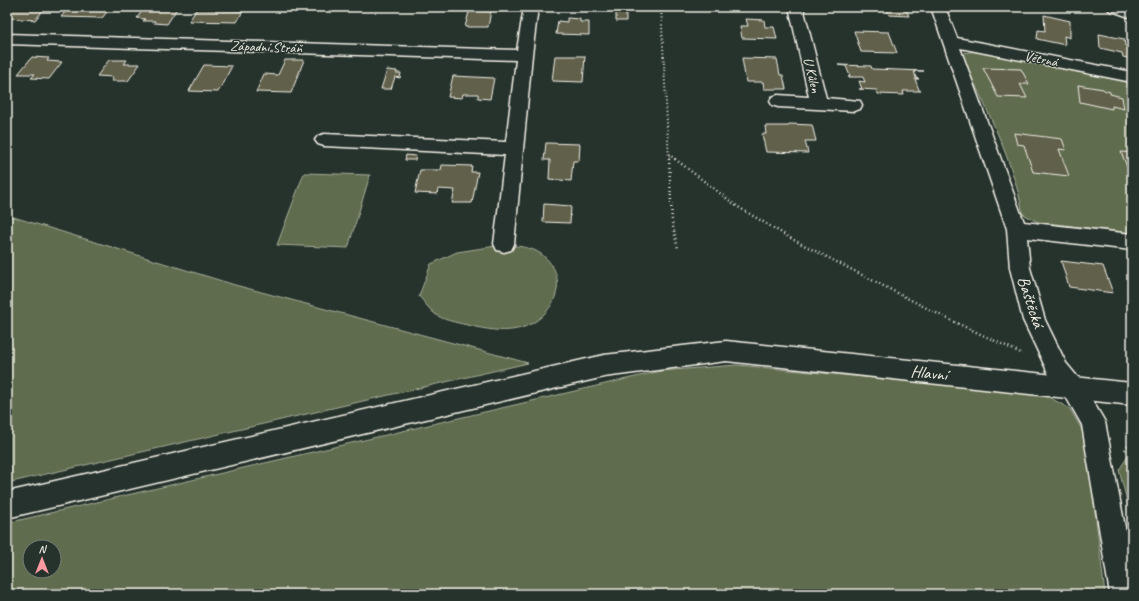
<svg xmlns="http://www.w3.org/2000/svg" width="1139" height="601" font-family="Caveat,sans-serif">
	<rect width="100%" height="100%" fill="#26332d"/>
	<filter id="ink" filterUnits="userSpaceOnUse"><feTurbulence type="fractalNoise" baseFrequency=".025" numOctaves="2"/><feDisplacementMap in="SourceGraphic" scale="8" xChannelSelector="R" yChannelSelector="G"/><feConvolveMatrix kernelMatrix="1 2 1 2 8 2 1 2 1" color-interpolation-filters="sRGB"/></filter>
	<g filter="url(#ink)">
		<path fill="#5e6c4e" stroke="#a9ae9b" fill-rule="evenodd" d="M976 51 1132 83V233L1038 222 1023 214C1013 159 985 106 961 55L964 53Z
			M304 173 370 175 348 248 277 245Z
			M7 215 235 285 528 363 7 483Z
			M503 245C516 246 530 246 541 254 572 277 555 316 524 327 508 333 491 330 476 327 465 324 443 321 435 314 429 309 424 302 419 296L431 264 457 252Z
			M737 365 969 387 1047 396 1070 409 1084 433 1092 486 1105 594H7V523L661 371ZM30 547H54V571H30Z
			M1132 450V520L1119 470Z"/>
		<path fill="#61604c" stroke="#f4f1e8" d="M7 7H46L35 20 7 18Z
			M69 7H111L102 18 61 17Z
			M145 7H178L167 24 154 23 155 21H143L145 19 137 18Z
			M339 7H374L373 10 339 9Z
			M466 7H482L484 8V11H491L488 27H465L470 8Z
			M886 7H905L909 16 889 15Z
			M197 9 228 10 243 11 237 22 189 21Z
			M616 11 626 12V21H616Z
			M1044 15 1070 21V38L1064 36 1065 45 1037 39 1038 30 1045 31Z
			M567 18 580 19V22H589V35L556 34 558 21 567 22Z
			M746 19 764 20 765 27H774L777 39 742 38 740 26H748Z
			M854 31 889 32 897 53 861 52Z
			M1099 34 1124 39 1125 46 1132 47V59L1123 57 1122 53 1100 48Z
			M555 56H585L583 82 552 81Z
			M32 57 49 58 47 61 62 62 49 79 31 78 35 74H18Z
			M742 58 777 59 780 75H783L786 89H764L763 82H746Z
			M109 60H127L124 64H140L128 81H111L113 77 97 76Z
			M285 60H304L291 93 256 92 264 74 278 75Z
			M204 65 232 66 218 92 189 91Z
			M838 65 871 66 872 69 924 71H914L916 78 919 79H915L919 90 921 91H903L904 95 878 94 877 90 859 89H862L859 81 865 82 863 77H848L850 76 846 66Z
			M983 68 1021 69 1029 84H1020L1027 98 998 97Z
			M387 70 397 71 396 73H401L400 78 395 77 391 89H381Z
			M453 76 494 78 490 99 478 98V94H463L462 98 448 97Z
			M1078 85 1103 89 1104 90 1110 92V94L1122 97 1124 109 1112 106V109L1080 102Z
			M789 124 812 125 816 141H805L808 153 766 152 762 134H766L765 126H789Z
			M1014 133 1062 139 1066 150 1059 149 1069 176 1033 172 1024 145 1017 144Z
			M546 143 580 144 579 161H573L571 181 549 179 550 160H544Z
			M1121 152 1132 153V174H1130Z
			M406 155 416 156 415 160H405Z
			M442 165 472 166 471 172H478L472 203H452L455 190 438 189 437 194 415 193 420 170H441Z
			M544 204 571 206 570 223 543 222Z
			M1061 261 1103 266 1113 293 1069 287Z"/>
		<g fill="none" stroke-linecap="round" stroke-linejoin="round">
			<defs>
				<path id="minor" d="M524 7H538L532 55 514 244 511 250 504 252 497 250 494 244 505 155 324 146 318 144 315 140 318 136 324 134 506 142 516 60 7 44V34L517 50Z
					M789 7H803L826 98 860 101 862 105 860 109 854 111 778 107 772 105 770 101 772 97 778 95 809 97Z
					M931 7H945L957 38 1132 72V82L960 48 1024 222 1132 234V250L1027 238 1030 268 1045 320 1066 363 1081 381 1105 422 1132 564V594H1110L1082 425 1065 395 1050 377 1023 320 1010 268 1007 229Z"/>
				<path id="tertiary" d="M1106 7 1132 8V18L1109 10Z
					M726 341 1132 383V405L726 361 604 377 7 518V492L604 355Z"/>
			</defs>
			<use href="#minor" stroke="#f4f1e8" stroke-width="3"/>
			<use href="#tertiary" stroke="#f4f1e8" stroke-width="3"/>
			<path stroke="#f4f1e8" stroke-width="2" stroke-dasharray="1 2.5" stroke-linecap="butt" d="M661 7 669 160
				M669 154 676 160"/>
			<path stroke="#f4f1e8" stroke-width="2.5" stroke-dasharray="1 3" stroke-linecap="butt" d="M669 159 672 222 678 249
				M675 159 738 207 792 239 944 317 1023 354"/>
			<path stroke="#f4f1e8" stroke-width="3" stroke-dasharray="1 3.5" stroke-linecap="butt" d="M1125 450 1132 441"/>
			<use href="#minor" fill="#26332d" fill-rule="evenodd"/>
			<use href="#tertiary" fill="#26332d" fill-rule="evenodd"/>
		</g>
	</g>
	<g text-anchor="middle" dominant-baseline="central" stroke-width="3" stroke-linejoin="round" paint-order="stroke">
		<g font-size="14" fill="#f4f1e8" stroke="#26332d">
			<text transform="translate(266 47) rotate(2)">Západní Stráň</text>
			<text transform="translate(1041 59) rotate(11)">Větrná</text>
			<text transform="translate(812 75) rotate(77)">U Kůlen</text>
		</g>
		<g font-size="17" fill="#f4f1e8" stroke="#26332d">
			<text transform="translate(1031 302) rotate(72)">Baštěcká</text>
			<text transform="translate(929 373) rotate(6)">Hlavní</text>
		</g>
	</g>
	<rect width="1139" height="601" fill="none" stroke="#26332d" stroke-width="24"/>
	<rect x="12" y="12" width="1115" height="577" fill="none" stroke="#f4f1e8" stroke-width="1.5" filter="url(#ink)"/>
	<g transform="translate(42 559)"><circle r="19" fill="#26332d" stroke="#787f78"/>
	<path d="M0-3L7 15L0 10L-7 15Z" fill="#ff9aa2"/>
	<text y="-6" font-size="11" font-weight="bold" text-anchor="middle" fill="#f4f1e8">N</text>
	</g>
</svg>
